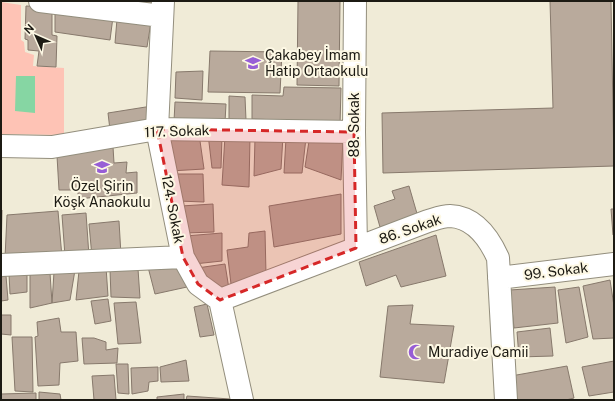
<svg xmlns="http://www.w3.org/2000/svg" width="615" height="401" font-family="'Public Sans',sans-serif">
	<rect width="100%" height="100%" fill="#f0ebd7"/>
	<path fill="#fec3b5" d="M1 2 21 5V40L24 42 25 52 34 55 33 66 64 68V135L1 134Z"/>
	<path fill="#86d6a3" d="M16 76H35V113L15 111Z"/>
	<path fill="#b9aa9c" stroke="#87796c" d="M121 1H154L153 4Z
		M298 1H340L339 86 297 85Z
		M550 1H611L614 166 383 173 382 113 553 108Z
		M26 6 52 7V35L57 36 56 67 37 66 39 51 28 50V40L25 39Z
		M55 9 113 17 110 40 55 32Z
		M117 19 151 22 147 47 115 43Z
		M210 51 282 52 280 93 208 92Z
		M203 71 202 100 175 98 176 72Z
		M284 87 341 88 340 125 307 121 252 119V95L283 96Z
		M229 96 245 97 246 120 229 119Z
		M175 102 226 104 225 122 174 121Z
		M152 106V124L110 130 108 113Z
		M165 134H199L204 169 170 171Z
		M208 134 222 136 221 168H212Z
		M225 136 250 137 249 187 222 185Z
		M283 136 281 169 254 176 255 138Z
		M286 138H306L302 173H284Z
		M343 139 341 180 305 167 309 141Z
		M113 147 114 163 127 162 126 173 137 172V193L78 199V190H59L57 156Z
		M174 174H203L204 202 178 201Z
		M409 186 418 217 380 227 374 206 395 199 392 191Z
		M341 194V234L274 247 269 206Z
		M213 204 214 232 185 233 181 206Z
		M611 209H614V235H613Z
		M1 210H2L1 258Z
		M58 211 62 257 5 258 7 215Z
		M86 213 89 256H65L62 215Z
		M119 221 121 255 92 257 89 224Z
		M265 231 266 274 231 284 227 250 248 247 249 233Z
		M222 233V261L194 264 185 236Z
		M436 235 446 276 401 287 396 275 366 286 359 262Z
		M175 264 187 287 155 294 148 267Z
		M225 264 229 289 209 287 197 268Z
		M106 267 108 296 76 300 79 271Z
		M138 269 140 298 111 297 110 270Z
		M75 270 70 300 52 303 54 272Z
		M27 273V292L10 294 9 274Z
		M30 273H50L52 303 30 308Z
		M6 276 8 300 1 301V277Z
		M610 280 614 306V338L593 339 583 286Z
		M555 287 558 323 514 328 510 290Z
		M579 287 588 337 566 343 558 290Z
		M108 299 111 321 95 324 91 301Z
		M136 302 141 343 118 344 114 303Z
		M207 304 214 335 200 337 194 307Z
		M413 305 410 324 454 326 444 383 380 377 388 306Z
		M1 315H11V335L1 334Z
		M59 318 61 332H76L78 361 60 363 59 385 38 386 35 337 38 336 37 322Z
		M550 328 553 356 519 357 517 332Z
		M12 337H32L33 392 15 391Z
		M82 338H94L106 342V350L118 348 117 363 84 364Z
		M186 360 189 381 161 382 160 367Z
		M614 361V392L589 396 582 367Z
		M116 364H128L129 394 118 393Z
		M567 366 574 398 566 400H514L511 376Z
		M158 367V381L149 382 148 391 132 394 131 368Z
		M114 375 116 400H94L92 376Z
		M39 392 60 394 61 400H39Z
		M36 393V400H1V394Z
		M184 394V400H157V397Z
		M187 396 230 399V400H186Z"/>
	<g fill="none" stroke-linecap="round" stroke-linejoin="round">
		<defs>
			<path id="minor" d="M40 1 162 16
				M163 1 157 129 183 257 198 284 220 300 242 400
				M355 1 354 132 356 248
				M1 146 52 147 157 129 354 132
				M1 265 183 257
				M499 278 614 264
				M220 300 428 221C435 219 443 216 450 216 474 217 489 238 498 258L506 400"/>
		</defs>
		<use href="#minor" stroke="#938e7d" stroke-width="24"/>
		<use href="#minor" stroke="#fff" stroke-width="22"/>
	</g>
	<path fill="#d62828" fill-opacity="0.2" stroke="#d62828" stroke-width="3" stroke-dasharray="8 5" stroke-linejoin="round" d="M157 129 354 132 356 248 220 300 198 284 183 257Z"/>
	<defs>
		<symbol id="school-bare" viewBox="-9 -9 18 18"><path d="M0-5L7-2L0 1L-7-2ZM-4 1L0 2.5L4 1V4Q0 6-4 4Z" fill="#975ed6" stroke="#fdf8e4" stroke-width="2.5" paint-order="stroke"/></symbol>
		<symbol id="mosque-bare" viewBox="-9 -9 18 18"><path d="M3.5-4.9A6 6 0 1 0 3.5 4.9A5 5 0 1 1 3.5-4.9Z" fill="#975ed6" stroke="#fdf8e4" stroke-width="2.5" paint-order="stroke"/></symbol>
	</defs>
	<g fill-rule="evenodd">
		<use href="#school-bare" x="242" y="52" width="22" height="22"/>
		<use href="#school-bare" x="91" y="156" width="22" height="22"/>
		<use href="#mosque-bare" x="405" y="341" width="22" height="22"/>
	</g>
	<g text-anchor="middle" dominant-baseline="central" stroke-width="4" stroke-linejoin="round" paint-order="stroke">
		<g font-size="14" fill="#1c1a13" stroke="#fdf8e4" text-anchor="start">
			<text x="265" y="55">Çakabey İmam<tspan x="265" dy="16">Hatip Ortaokulu</tspan></text>
			<text x="102" y="186" text-anchor="middle">Özel Şirin<tspan x="102" dy="16">Köşk Anaokulu</tspan></text>
			<text x="428" y="352">Muradiye Camii</text>
		</g>
		<g font-size="14" fill="#1c1a13" stroke="#fdf8e4">
			<text transform="translate(354 125) rotate(-90)">88. Sokak</text>
			<text transform="translate(177 131) rotate(-2)">117. Sokak</text>
			<text transform="translate(173 209) rotate(79)">124. Sokak</text>
			<text transform="translate(410 229) rotate(-19)">86. Sokak</text>
			<text transform="translate(556 271) rotate(-7)">99. Sokak</text>
		</g>
	</g>
	<rect width="615" height="401" fill="none" stroke="#1c1a13" stroke-width="4"/>
	<g transform="translate(36 36) rotate(315)" stroke="#fdf8e4" stroke-width="3" paint-order="stroke">
	<path d="M0-3L7 15L0 10L-7 15Z" fill="#1c1a13"/>
	<text y="-6" font-size="11" font-weight="bold" text-anchor="middle" fill="#1c1a13">N</text>
	</g>
</svg>
